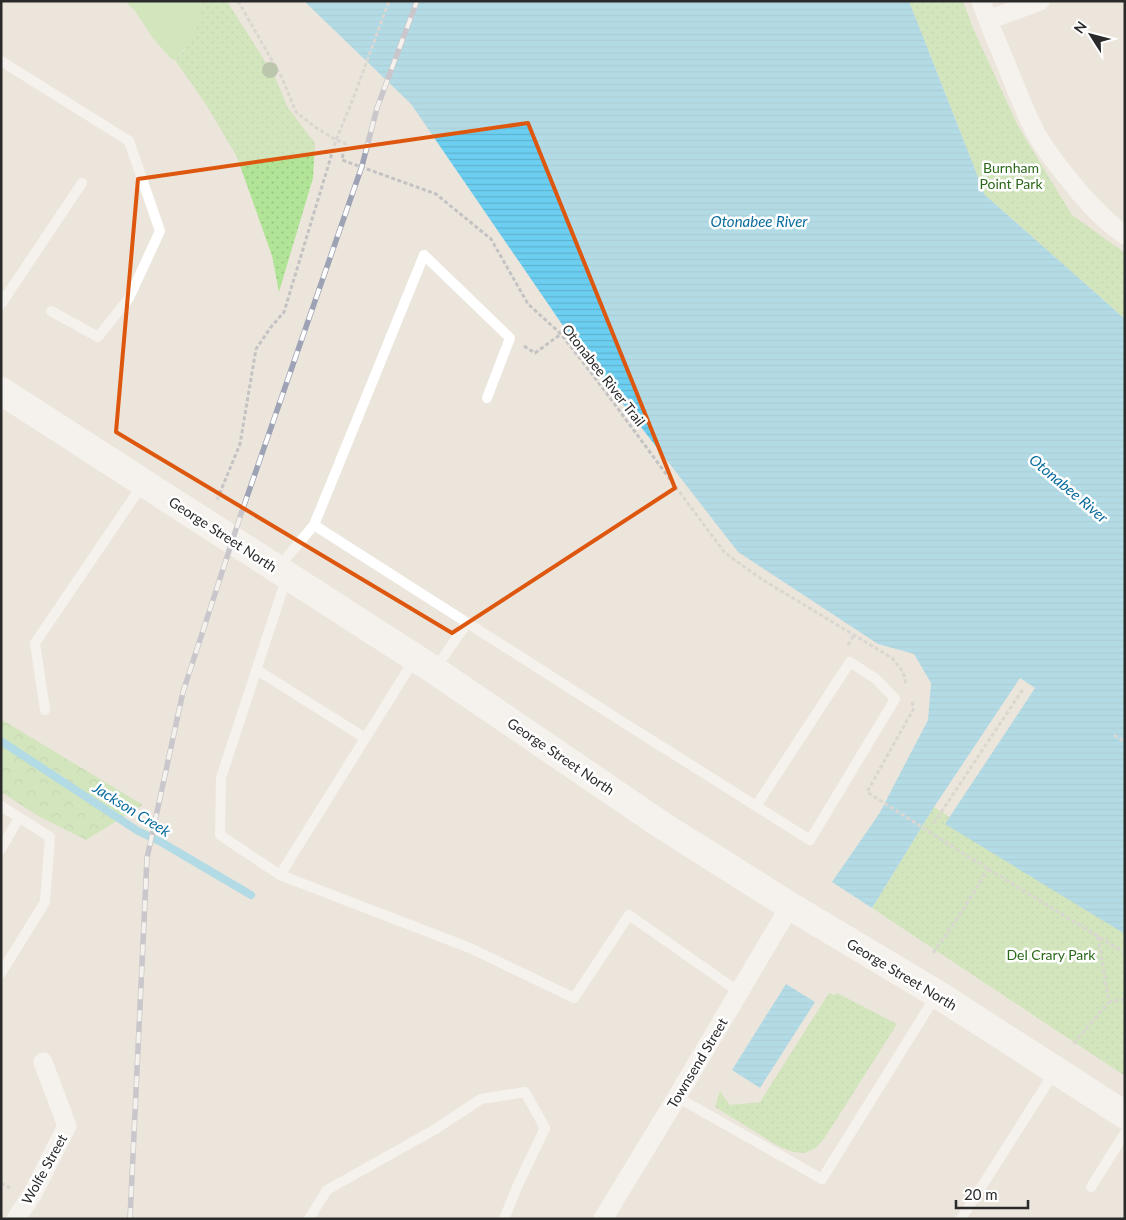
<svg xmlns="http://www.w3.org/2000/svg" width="1126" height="1220" font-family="Lato,sans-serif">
	<defs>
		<pattern id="grass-dots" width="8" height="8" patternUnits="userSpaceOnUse" patternTransform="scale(1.25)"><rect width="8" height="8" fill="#b2e497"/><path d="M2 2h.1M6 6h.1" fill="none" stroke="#99c482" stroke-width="1.8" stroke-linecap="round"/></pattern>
		<pattern id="forest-crowns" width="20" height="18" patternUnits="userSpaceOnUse" patternTransform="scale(1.25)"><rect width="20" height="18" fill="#b2e497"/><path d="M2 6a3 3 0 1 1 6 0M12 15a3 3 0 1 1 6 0" fill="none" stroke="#99c482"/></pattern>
		<pattern id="water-rules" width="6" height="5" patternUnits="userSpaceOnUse" patternTransform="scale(1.25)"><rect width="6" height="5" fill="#6ccff1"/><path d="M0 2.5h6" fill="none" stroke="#5eb2cf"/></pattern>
	</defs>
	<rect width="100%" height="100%" fill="#ece5dc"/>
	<path fill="url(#grass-dots)" d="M201 1H227L275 77 288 108 315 143 313 178 279 292 272 256 237 157 207 106 175 60 185 49 202 5Z
		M909 1H963L973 28 1018 126 1072 215 1125 253V319L985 195Z
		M934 807 1125 930V1076L872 908Z
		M829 993 834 995 837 993 897 1024 824 1139 816 1148 805 1153 793 1152 780 1147 715 1107 720 1091 730 1105 760 1102Z"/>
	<path fill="url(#forest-crowns)" d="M1 720 4 721 143 805 86 840 40 817 1 792Z"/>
	<path fill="#b2e497" d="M125 1H201C202 6 201 9 200 14 197 33 188 45 175 60L171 59 152 37 135 11Z"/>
	<path fill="url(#water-rules)" d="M304 1H909L985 195 1125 319V934L945 824 1035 688 1020 678 934 807 872 908 832 882 879 814 928 720 931 683 914 654 878 644 738 552 568 333 411 104Z
		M786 984 815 1002 760 1088 732 1070Z"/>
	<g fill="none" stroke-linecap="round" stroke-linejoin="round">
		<path stroke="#6ccff1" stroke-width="8" d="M1 741 138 831 161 842 251 895"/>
		<path stroke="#c3c3c3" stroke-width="3" stroke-dasharray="4 2.5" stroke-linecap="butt" d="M238 1 282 78 296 112 315 127 336 140 345 143 342 160 436 194 491 239 528 304 561 334 602 387 652 455 725 553 763 580 892 658 903 672 906 684
			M524 346 535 353 561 334
			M217 500 240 444 256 349 271 327 284 312 336 140 353 99 389 1
			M848 645 854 635
			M912 702 914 708 867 792 961 852 1125 953
			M1114 735 1125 742
			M934 823 1023 689
			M1098 937 1109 1002 1125 999
			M933 953 961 913 988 869
			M1074 1044 1079 1037 1109 1002
			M1 1183 10 1188"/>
		<path stroke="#fff" stroke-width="10" d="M1 61 129 141 160 231 129 298 98 337 51 311
			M1 304 82 183
			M314 525C479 631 644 736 810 840L895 699 876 679 850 662 756 806
			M278 568 314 525 424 255 510 338 487 398
			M287 576 221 778 220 835 280 875 470 948 574 998 629 915 739 992
			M435 669 467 623
			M257 670 365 738
			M45 710 35 643 143 484
			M1 806 50 837 45 902 1 973
			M1 849 19 818
			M280 875 414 660
			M677 1097 822 1179 937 994
			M1091 1187 1125 1133
			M309 1219 327 1190 434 1130 481 1099 525 1092 545 1128 517 1187 504 1219
			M961 1219 1055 1071"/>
		<path stroke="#fff" stroke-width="19" d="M981 1C990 28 1002 53 1012 79 1020 98 1027 117 1037 135 1049 156 1065 175 1080 193 1094 209 1107 223 1125 235
			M988 20 1040 1
			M16 1219 33 1193 67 1126 43 1062
			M603 1219 677 1097 790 906"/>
		<path stroke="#fff" stroke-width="28" d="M1 391 434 670 663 826 790 906 937 994 1125 1115"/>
		<defs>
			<path id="rail" d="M130 1219 147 858 183 692 241 514 362 166 377 108 417 1"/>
		</defs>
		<use href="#rail" stroke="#9ea2b5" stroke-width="5.5"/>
		<use href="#rail" stroke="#fff" stroke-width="4" stroke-dasharray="11" stroke-linecap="butt"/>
	</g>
	<circle fill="#81a171" cx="270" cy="70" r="8"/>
	<path d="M0 0H1126V1220H0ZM528 123 675 488 452 633 116 432 138 179Z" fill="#ece5dc" fill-opacity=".55" fill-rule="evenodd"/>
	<path fill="none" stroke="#de570e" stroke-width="4" stroke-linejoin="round" d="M528 123 675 488 452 633 116 432 138 179Z"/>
	<g text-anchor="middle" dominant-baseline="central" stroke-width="5" stroke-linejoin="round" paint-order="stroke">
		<g font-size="14" fill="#2a6919" stroke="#fff">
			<text x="1011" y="167">Burnham<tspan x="1011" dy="16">Point Park</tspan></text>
			<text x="1051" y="954">Del Crary Park</text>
		</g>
		<g font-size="14" fill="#2a2a2a" stroke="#fff">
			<text transform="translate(604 375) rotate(52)">Otonabee River Trail</text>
			<text transform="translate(223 534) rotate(33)">George Street North</text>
			<text transform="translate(561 756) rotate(34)">George Street North</text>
			<text transform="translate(902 974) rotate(31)">George Street North</text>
			<text transform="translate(697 1063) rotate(-59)">Townsend Street</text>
			<text transform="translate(44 1169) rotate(-61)">Wolfe Street</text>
		</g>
		<g font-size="15" font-style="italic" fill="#0b6d9e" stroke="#fff">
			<text x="759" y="221">Otonabee River</text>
			<text transform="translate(1069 488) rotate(40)">Otonabee River</text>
			<text transform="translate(132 809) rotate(32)">Jackson Creek</text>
		</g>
	</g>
	<rect width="1126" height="1220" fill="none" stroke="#2a2a2a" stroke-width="5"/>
	<g transform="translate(1091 35) rotate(306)" stroke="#ffffff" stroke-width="4" paint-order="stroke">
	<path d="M0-4L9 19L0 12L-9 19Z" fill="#2a2a2a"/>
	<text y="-8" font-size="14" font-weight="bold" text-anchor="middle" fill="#2a2a2a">N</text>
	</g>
	<path d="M956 1200v8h72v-8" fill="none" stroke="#2a2a2a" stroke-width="2.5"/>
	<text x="964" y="1200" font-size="15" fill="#2a2a2a" stroke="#ffffff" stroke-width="4" paint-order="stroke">20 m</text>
</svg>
